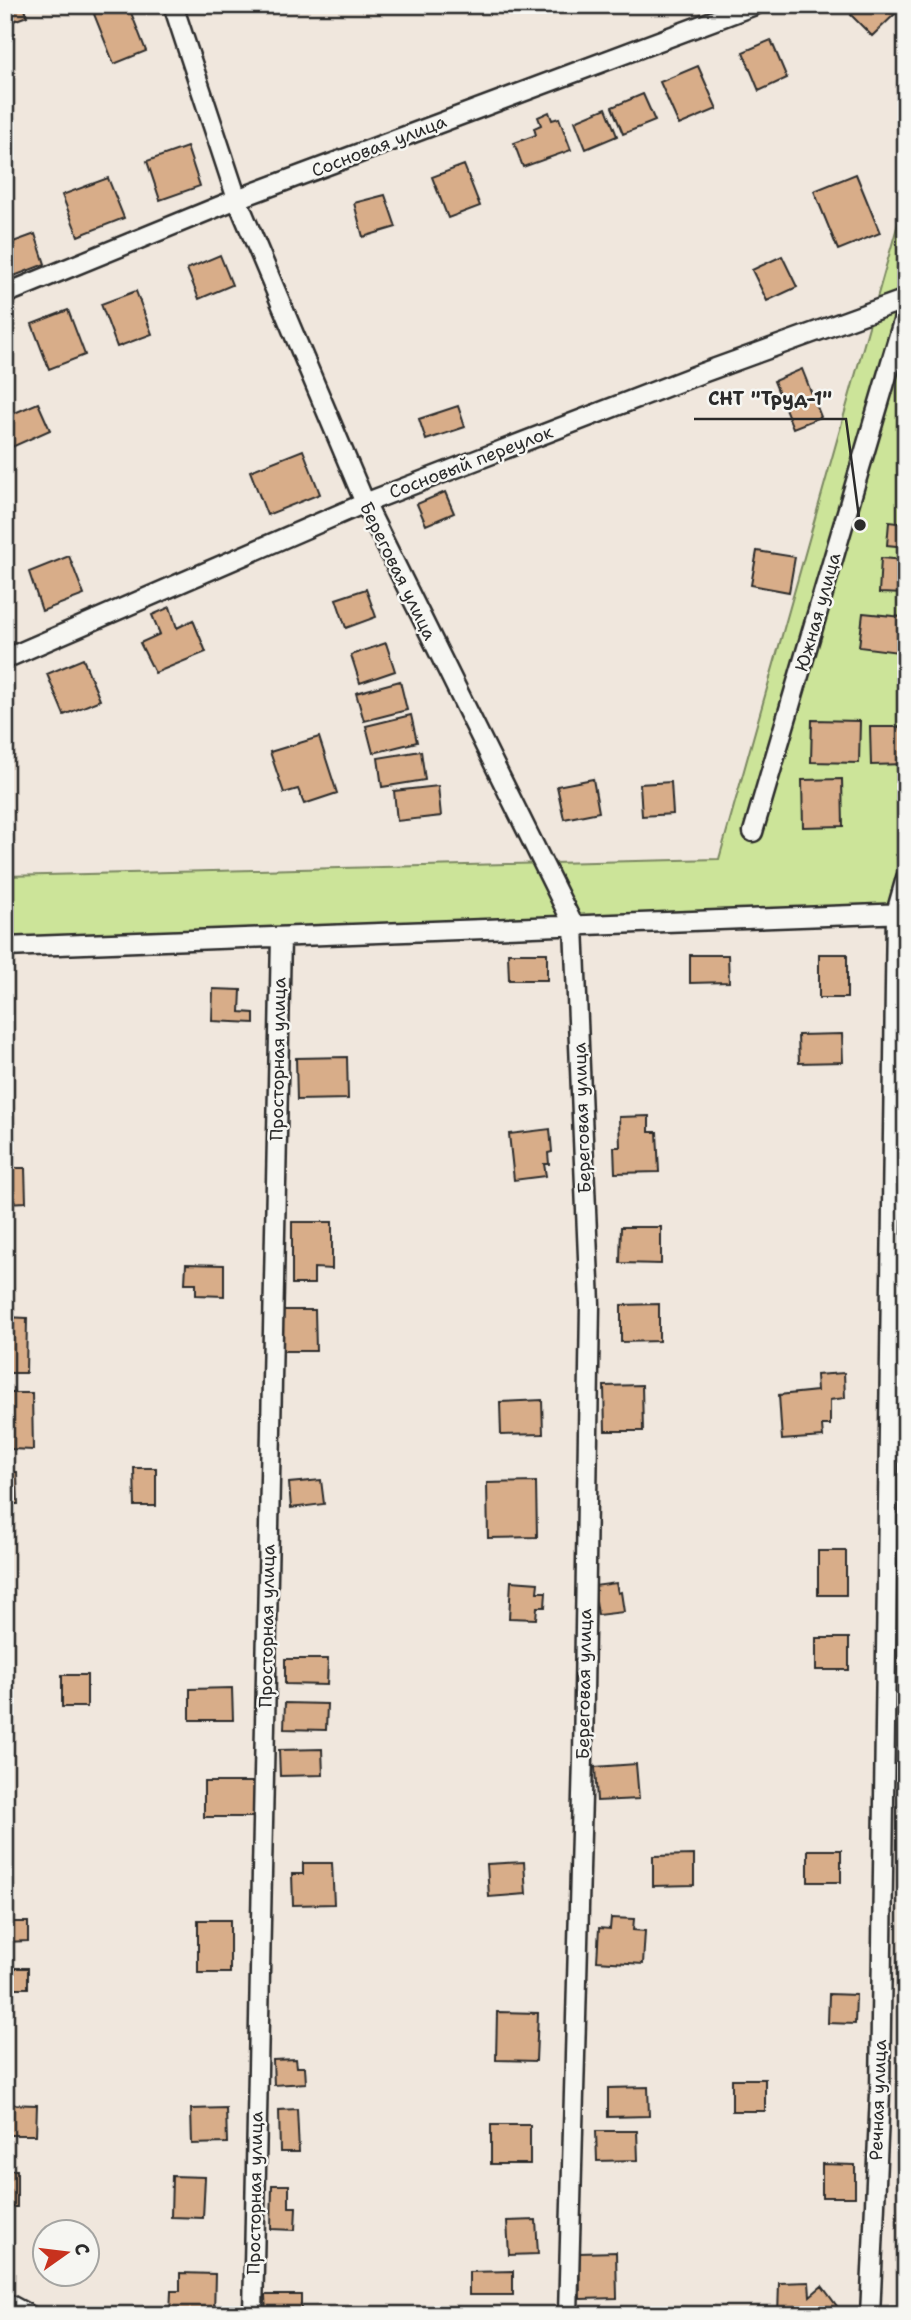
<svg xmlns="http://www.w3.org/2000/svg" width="911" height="2320" font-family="'Shantell Sans',sans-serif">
	<rect width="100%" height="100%" fill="#f0e7dd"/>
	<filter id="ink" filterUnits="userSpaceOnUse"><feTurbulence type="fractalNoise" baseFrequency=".0143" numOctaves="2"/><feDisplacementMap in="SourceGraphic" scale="14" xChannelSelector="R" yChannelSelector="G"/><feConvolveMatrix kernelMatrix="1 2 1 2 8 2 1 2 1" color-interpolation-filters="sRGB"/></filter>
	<g filter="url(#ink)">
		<path fill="#cce499" stroke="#7c8862" stroke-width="2" d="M906 195V854L895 855H906V905L5 943V876L719 859Z"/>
		<path fill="#d8ad89" stroke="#2b2b2b" stroke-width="2" d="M5 5H24L27 16 5 24Z
			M117 5H128L146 51 114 64 94 14Z
			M861 5H888L896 13 872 36 851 15Z
			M771 40 787 78 759 91 743 52Z
			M698 66 717 109 679 125 660 82Z
			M643 94 655 121 623 134 612 107Z
			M606 108 617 136 586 149 575 121Z
			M549 112 552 120 559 118 571 150 523 167 514 143 536 135 534 128 541 125 538 117Z
			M187 147 200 186 160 200 147 161Z
			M464 165 480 206 448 218 432 177Z
			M856 174 880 233 838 250 814 191Z
			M108 178 124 218 78 236 62 195Z
			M385 195 396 227 363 237 354 203Z
			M35 234 45 264 14 276 5 253V245Z
			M220 255 232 285 199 299 187 269Z
			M782 256 797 287 767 301 752 270Z
			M136 291 152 334 117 347 101 304Z
			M68 310 85 355 49 369 32 324Z
			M802 369 821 417 793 428 774 381Z
			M38 403 50 430 12 447 5 431V417Z
			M458 406 465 427 426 440 419 419Z
			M303 450 320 494 267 515 250 471Z
			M445 492 454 513 426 525 417 504Z
			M889 522 906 524V547L887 545Z
			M757 551 795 557 789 592 751 585Z
			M69 556 84 595 42 611 29 572Z
			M881 558 906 560V594L879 593Z
			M366 589 376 617 346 628 336 599Z
			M170 607 177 628 193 620 206 652 155 673 140 643 160 634 152 615Z
			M863 613 902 617 898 652 859 647Z
			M386 643 395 671 360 683 351 655Z
			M83 659 100 700 64 715 47 674Z
			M400 681 407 710 364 721 356 693Z
			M411 715 417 742 373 753 366 726Z
			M812 720 860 721 859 763 811 762Z
			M870 727H906V764L871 765Z
			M319 737 337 793 304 804 298 789 284 793 270 752Z
			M421 751 425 780 382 787 378 758Z
			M593 779 599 812 564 819 557 786Z
			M842 779 843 826 803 827 802 780Z
			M671 782 673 814 642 816 640 784Z
			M438 786 441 816 397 821 394 791Z
			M508 953H547V980H509Z
			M819 954H847V998H819Z
			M690 955H728L729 982 690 983Z
			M213 989 241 990 240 1012 254 1013V1023L212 1021Z
			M842 1034 843 1062 799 1063 798 1035Z
			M347 1057 348 1099 297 1100 296 1058Z
			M649 1116V1132H657L659 1172 615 1173 614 1147H620L619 1117Z
			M550 1129 552 1152 548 1153 549 1164H544L546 1176 514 1180 509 1134Z
			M5 1168H25L26 1202 5 1203Z
			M292 1222H332V1269L314 1268V1284H292Z
			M621 1227H661V1264L620 1263Z
			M186 1264 224 1265V1296L196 1295V1283H185Z
			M659 1304V1341L621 1342V1305Z
			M283 1310H315L316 1351H283Z
			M5 1317 27 1318 26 1373H5Z
			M844 1373 845 1398 830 1400V1425H822L823 1437 782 1440 779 1395 817 1391 816 1375Z
			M642 1385 643 1431H605L604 1386Z
			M5 1393H32L33 1450 11 1449V1422H5Z
			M542 1400 543 1434 501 1435 500 1402Z
			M134 1468H156V1506H135Z
			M5 1472H17L18 1504H5Z
			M321 1480 324 1504 291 1508 289 1483Z
			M536 1482 537 1537 488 1538 487 1483Z
			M818 1551H846V1595H818Z
			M511 1581 538 1583 537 1592H546L545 1607H537L536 1619 509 1618Z
			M616 1583 618 1593 621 1592 624 1612 598 1615 594 1586Z
			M816 1638H849V1670H816Z
			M285 1659H328L327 1685 285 1684Z
			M62 1675H87V1707H62Z
			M232 1688 233 1720H190V1689Z
			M285 1703 327 1704 326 1730 284 1729Z
			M322 1749 323 1775 280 1776 279 1750Z
			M636 1764 639 1799 597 1801 595 1767Z
			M204 1782H256L257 1817H204Z
			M808 1850H841V1882H808Z
			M694 1855V1885L653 1886V1856Z
			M524 1862 526 1894 489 1897 487 1864Z
			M303 1863H332L334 1904 293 1905 292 1874H303Z
			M611 1918 634 1919 633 1930 645 1931 643 1964 597 1961 599 1928 610 1929Z
			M198 1920H230V1973H198Z
			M5 1922H28V1941L5 1942Z
			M5 1968H28V1988H5Z
			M829 1994 856 1995 855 2024 828 2023Z
			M497 2012 538 2013 536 2061 496 2060Z
			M296 2059 297 2067H305L306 2083 274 2085 273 2060Z
			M732 2079H765V2111H732Z
			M648 2087 649 2116 608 2117V2088Z
			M5 2104 37 2105 36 2135H5Z
			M226 2108 227 2143 192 2144 191 2109Z
			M297 2109 299 2152H280L279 2110Z
			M491 2125H530V2164H491Z
			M596 2131H637L638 2160 597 2161Z
			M822 2164 855 2165V2197H822Z
			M5 2170H17V2207H5Z
			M172 2176 205 2177 203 2218 171 2217Z
			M272 2185H289V2207H296L295 2230 271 2229Z
			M536 2220 538 2254 509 2255 507 2221Z
			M616 2252 617 2298 580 2299 579 2253Z
			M513 2271V2295H469V2272Z
			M180 2273 215 2274 214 2315H170L171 2291H180Z
			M809 2282 810 2296 822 2286 839 2309 833 2315H778L779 2283Z
			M265 2295H301V2315H266Z"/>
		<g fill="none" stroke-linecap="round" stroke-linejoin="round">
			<defs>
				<path id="minor" d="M173 5 237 199 365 503 574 926 590 1304 583 1758 568 2315
					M5 294 237 199 755 5
					M5 659 365 503 702 373 906 299
					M753 832 906 311
					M5 947 906 913
					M5 2302 29 2315
					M253 2315 281 937
					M870 2315 880 2094 896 913 906 878"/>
			</defs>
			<use href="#minor" stroke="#2b2b2b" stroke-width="23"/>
			<use href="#minor" stroke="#f6f6f2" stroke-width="18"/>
		</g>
	</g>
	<g text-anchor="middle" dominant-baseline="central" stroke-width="5" stroke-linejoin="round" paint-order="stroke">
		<g font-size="18" fill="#2b2b2b" stroke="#f6f6f2">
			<text transform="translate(379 146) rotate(-21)">Сосновая улица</text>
			<text transform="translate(471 462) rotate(-21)">Сосновый переулок</text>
			<text transform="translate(398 571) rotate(64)">Береговая улица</text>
			<text transform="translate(818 612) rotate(-74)">Южная улица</text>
			<text transform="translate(278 1059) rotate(-89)">Просторная улица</text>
			<text transform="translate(582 1118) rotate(-92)">Береговая улица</text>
			<text transform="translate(267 1626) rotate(-89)">Просторная улица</text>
			<text transform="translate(584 1684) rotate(-89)">Береговая улица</text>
			<text transform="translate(878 2100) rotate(-88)">Речная улица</text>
			<text transform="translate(255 2193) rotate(-89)">Просторная улица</text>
		</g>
	</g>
	<path fill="none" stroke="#2b2b2b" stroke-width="2.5" d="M860 525L846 419H694"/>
	<circle fill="#2b2b2b" stroke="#f6f6f2" stroke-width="2.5" cx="860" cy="525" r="7"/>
	<g font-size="19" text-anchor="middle" font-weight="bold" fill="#2b2b2b" stroke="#f6f6f2" stroke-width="5" stroke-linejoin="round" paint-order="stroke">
		<text x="770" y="405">СНТ "Труд-1"</text>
	</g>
	<rect width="911" height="2320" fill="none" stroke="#f6f6f2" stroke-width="28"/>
	<rect x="14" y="14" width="883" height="2292" fill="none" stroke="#2b2b2b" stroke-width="2.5" filter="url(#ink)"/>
	<g transform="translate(66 2253) rotate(76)"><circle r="33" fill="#f6f6f2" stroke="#a5a5a2" stroke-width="2"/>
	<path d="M0-5L12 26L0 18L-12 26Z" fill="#c8321e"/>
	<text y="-10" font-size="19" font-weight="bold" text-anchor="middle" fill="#2b2b2b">С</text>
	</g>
</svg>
